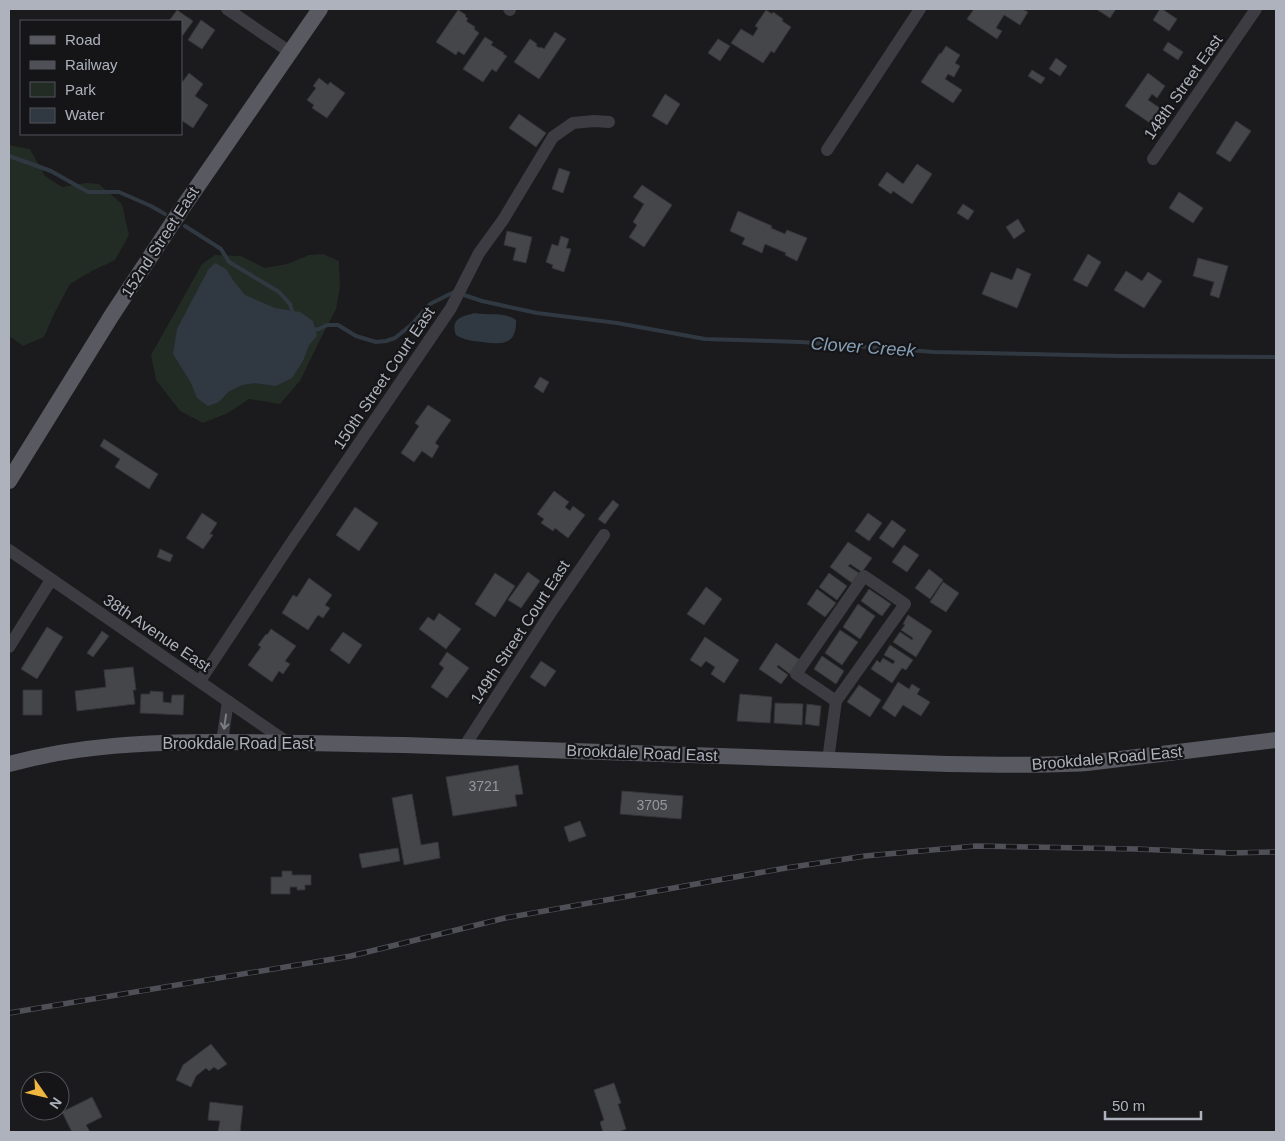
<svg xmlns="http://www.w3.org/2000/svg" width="1285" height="1141" font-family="Arial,sans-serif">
	<rect width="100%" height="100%" fill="#1b1a1d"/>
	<path fill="#222b24" d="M9 145 30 149 45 176 62 187 86 183 99 184 122 204 129 235 115 260 92 271 70 284 54 314 44 337 23 346 9 336Z
		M323 254 339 261 340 287 336 309 319 342 300 381 280 404 249 399 228 413 203 423 180 411 156 380 151 355 202 264 215 255 241 256 265 268 287 264 309 255Z"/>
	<path fill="#303941" d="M215 263 226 269 233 280 245 295 275 308 300 312 313 321 317 336 309 345 303 361 292 378 276 386 255 383 242 385 228 392 219 402 208 406 197 398 191 383 173 354 177 329 208 270Z
		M475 313C489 316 503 311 516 320 517 345 502 345 482 342 472 341 464 340 456 335 450 319 462 316 475 313Z"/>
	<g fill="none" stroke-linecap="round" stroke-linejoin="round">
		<path stroke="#303941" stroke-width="4" d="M9 156 51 171 88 192H119L151 206 165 214
			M185 226 221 249 229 262 279 292 290 304 293 314
			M461 294 482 301 537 313 617 323 705 339 801 342 934 352 1121 356 1276 357
			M312 330 319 329 327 325H338L356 336 376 342 386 341 395 338 411 325 430 304 454 292"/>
	</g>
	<path fill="#45464a" stroke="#353539" d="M974 9H1022L1028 12 1020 25 1004 15 996 28 1002 31 997 39 967 19Z
		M1096 9H1116L1110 18Z
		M1160 9H1162L1177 19 1169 31 1153 20Z
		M177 10 193 21 183 35 181 34V21H169Z
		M458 10 466 15 465 16 468 19 466 21 475 27 474 29 479 33 464 55 458 51 456 55 436 42Z
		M766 10 772 14 773 12 783 19 782 21 791 27 774 53 771 51 763 63 731 43 741 29 753 36 758 28 755 26Z
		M201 20 215 30 202 49 188 40Z
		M555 32 566 39 539 79 514 62 530 39 537 44 536 46 540 48 541 47 544 49Z
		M485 37 493 42 491 45 504 53 503 54 507 56 496 72 492 69 483 82 463 69Z
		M718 39 730 46 720 61 708 53Z
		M1168 42 1183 52 1178 60 1163 50Z
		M946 46 960 55 955 63 960 66 954 77 948 74 945 79 962 90 953 103 921 82 940 53 941 54Z
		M1056 58 1067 66 1060 76 1049 69Z
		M1032 70 1045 78 1041 84 1028 76Z
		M189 73 203 84 195 96 208 105 193 128 181 120V84Z
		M1148 73 1165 86 1157 98 1152 94 1148 100 1160 108 1150 123 1125 106Z
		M319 78 328 85 330 82 345 93 327 118 312 108 314 105 307 100 316 88 313 86Z
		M665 94 680 104 667 125 652 116Z
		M519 114 546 133 536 147 509 128Z
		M1236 121 1251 131 1230 162 1216 153Z
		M917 164 932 174 912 204 893 191 891 194 878 185 887 172 903 184Z
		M559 168 570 172 563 193 552 189Z
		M642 185 672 205 644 247 629 237 637 225 633 222 644 204 633 197Z
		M1179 192 1203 208 1193 223 1169 208Z
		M963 204 974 211 968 220 957 213Z
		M738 211 772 226 771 228 785 234 787 230 807 238 797 261 785 255 786 253 765 244 762 253 742 244 745 238 730 231Z
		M1018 219 1025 231 1014 239 1006 227Z
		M507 231 532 237 526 263 513 260 516 248 504 245Z
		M561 236 569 239 566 248 571 249 564 272 552 268 553 265 546 262 552 244 558 246Z
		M1088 254 1101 262 1087 287 1073 280Z
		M1198 258 1228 266 1219 298 1210 295 1214 282 1193 276Z
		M1017 268 1031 274 1017 308 982 294 991 272 1012 280Z
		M1126 271 1142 281 1148 272 1162 281 1144 308 1114 290Z
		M540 377 549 382 543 393 534 387Z
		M428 405 451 420 435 443 439 446 432 458 422 451 414 462 401 453 419 426 415 423Z
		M104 439 158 474 149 489 115 467 120 459 100 446Z
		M554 491 569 502 565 507 570 511 573 506 585 515 568 538 555 528 553 531 541 523 544 519 537 514Z
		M613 500 619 505 605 524 598 519Z
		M355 507 378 523 359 551 336 535Z
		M202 513 217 523 210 534 213 535 203 549 186 538Z
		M868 513 882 523 869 541 855 531Z
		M892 520 906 530 893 548 879 538Z
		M848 542 872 558 862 572 850 564 848 566 859 573 852 583 830 567Z
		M904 545 919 555 907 572 892 562Z
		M160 549 173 555 170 562 157 557Z
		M929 569 943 580 930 599 915 588Z
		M528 572 540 581 521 608 508 600Z
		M495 573 515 586 495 617 475 604Z
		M829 573 847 586 837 600 819 587Z
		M309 578 332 595 325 605 330 608 323 618 318 615 308 630 282 613 293 595 297 597Z
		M943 582 959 593 946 612 930 602Z
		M706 587 722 599 704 625 687 614Z
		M817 589 836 603 825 617 807 604Z
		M869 589 891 604 882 616 861 601Z
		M858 604 875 616 860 639 843 627Z
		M439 613 461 629 446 649 419 629 428 617 434 621Z
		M908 615 932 631 916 657 893 642 900 632 912 640 913 638 901 630 905 625 903 624Z
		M47 627 63 637 37 679 21 669Z
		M271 629 296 646 285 661 290 664 283 674 279 671 272 682 248 665 261 647 258 645 266 634 267 635Z
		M840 630 858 642 842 665 825 653Z
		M102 631 109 636 93 657 87 653Z
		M343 632 362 645 349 664 330 650Z
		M705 637 739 660 724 683 711 674 715 667 706 661 701 667 690 660Z
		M776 643 800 660 790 674 778 665 777 667 788 675 781 684 759 669Z
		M890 645 913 660 906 670 902 668 892 683 871 669 877 660 880 663 883 658 893 664 895 661 884 655Z
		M447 652 469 668 447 698 431 687 444 668 439 664Z
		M822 656 844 671 836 684 814 669Z
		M541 661 556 671 545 687 530 677Z
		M133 667 136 690H133L135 704 77 711 75 691 106 687 104 670Z
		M898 682 909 689 912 684 920 689 917 694 930 702 921 716 903 705 895 717 882 708Z
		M859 685 881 700 870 717 847 702Z
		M23 690H42V715H23Z
		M150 691 163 692V702L171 703 172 695H184L183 715 140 713 141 694H150Z
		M740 694 772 697 770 723 737 721Z
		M775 703 803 704 802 725 774 723Z
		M807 704 821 706 819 726 805 724Z
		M518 765 523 794 515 795 517 806 453 816 446 777Z
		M622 791 683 796 681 819 620 814Z
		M412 794 421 845 438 842 440 858 404 865 392 798Z
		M580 821 586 836 569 842 564 827Z
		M398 848 400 861 362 868 359 854Z
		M282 871H292V875H311V885H305V890H297V887H290V894H271V877H282Z
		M211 1044 227 1064 218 1070 214 1067 209 1071 206 1068 196 1076 191 1087 176 1080 183 1065Z
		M614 1083 621 1103 618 1104 626 1129 618 1132H603L600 1122 604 1120 594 1090Z
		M92 1097 102 1117 86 1125 90 1132H72L62 1112Z
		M210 1102 243 1106 240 1132H218L220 1121 208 1120Z"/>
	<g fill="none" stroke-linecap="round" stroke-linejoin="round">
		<path stroke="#3c3c42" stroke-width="12" d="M227 9 290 52
			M509 9 510 10
			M827 150 920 9
			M1153 159 1256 9
			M9 550 287 742
			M9 647 51 580
			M200 681 289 546 451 308 479 253 503 220 553 137 573 123 594 121 609 122
			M222 742 228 701
			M464 747 553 609 604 535
			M828 760 836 701 905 604 864 576 796 674 836 701"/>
		<path stroke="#585961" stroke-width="16" d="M9 481 112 315 181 210 320 9
			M9 764C78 745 149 742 220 742 282 742 343 744 404 745 586 751 767 758 948 764 995 765 1041 766 1087 763L1276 740"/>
		<defs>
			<path id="rail" d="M9 1013 351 956 505 918 786 868 865 856 976 846 1136 849 1230 853 1276 852"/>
		</defs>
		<use href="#rail" stroke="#4f5057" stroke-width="5.5"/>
		<use href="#rail" stroke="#151518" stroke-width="4" stroke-dasharray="11" stroke-linecap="butt"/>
	</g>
	<defs><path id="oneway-shaft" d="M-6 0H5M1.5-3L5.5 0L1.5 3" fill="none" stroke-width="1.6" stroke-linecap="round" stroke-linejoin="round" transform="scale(1.25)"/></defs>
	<use stroke="#7a7d85" href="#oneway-shaft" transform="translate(225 722) rotate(98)"/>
	<g text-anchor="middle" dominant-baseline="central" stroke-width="4.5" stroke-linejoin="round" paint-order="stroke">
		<g font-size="14" fill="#9397a0">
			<text x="484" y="786">3721</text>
			<text x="652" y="805">3705</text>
		</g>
		<g font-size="16" fill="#adb2bc" stroke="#151518">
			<text transform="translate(1183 87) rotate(-55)">148th Street East</text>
			<text transform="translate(160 242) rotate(-57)">152nd Street East</text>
			<text transform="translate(384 378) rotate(-56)">150th Street Court East</text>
			<text transform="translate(520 632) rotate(-57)">149th Street Court East</text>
			<text transform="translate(157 633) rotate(34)">38th Avenue East</text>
			<text x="238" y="743">Brookdale Road East</text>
			<text transform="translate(642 753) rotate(2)">Brookdale Road East</text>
			<text transform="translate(1107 758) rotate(-5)">Brookdale Road East</text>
		</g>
		<g font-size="18" font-style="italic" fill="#869fb6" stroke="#151518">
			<text transform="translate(863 347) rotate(4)">Clover Creek</text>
		</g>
	</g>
	<rect width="1285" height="1141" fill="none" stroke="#adb2bc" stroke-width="20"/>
	<rect x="20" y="20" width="162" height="115" fill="#151518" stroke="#52545a"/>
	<rect x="30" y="36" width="25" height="8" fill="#585961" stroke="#52545a"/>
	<text x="65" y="45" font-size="15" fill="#adb2bc">Road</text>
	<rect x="30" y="61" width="25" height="8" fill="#4f5057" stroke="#52545a"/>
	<text x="65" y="70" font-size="15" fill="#adb2bc">Railway</text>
	<rect x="30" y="82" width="25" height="15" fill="#222b24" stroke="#52545a"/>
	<text x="65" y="95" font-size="15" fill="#adb2bc">Park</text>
	<rect x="30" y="108" width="25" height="15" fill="#303941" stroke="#52545a"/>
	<text x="65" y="120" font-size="15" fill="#adb2bc">Water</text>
	<g transform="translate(45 1096) rotate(124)"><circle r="24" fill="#151518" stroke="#52545a"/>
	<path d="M0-4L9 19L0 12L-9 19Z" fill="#efb640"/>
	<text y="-8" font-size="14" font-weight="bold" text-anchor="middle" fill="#adb2bc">N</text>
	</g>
	<path d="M1105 1111v8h96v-8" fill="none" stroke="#adb2bc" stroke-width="2.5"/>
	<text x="1112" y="1111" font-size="15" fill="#adb2bc" stroke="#151518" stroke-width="4" paint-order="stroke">50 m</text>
</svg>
